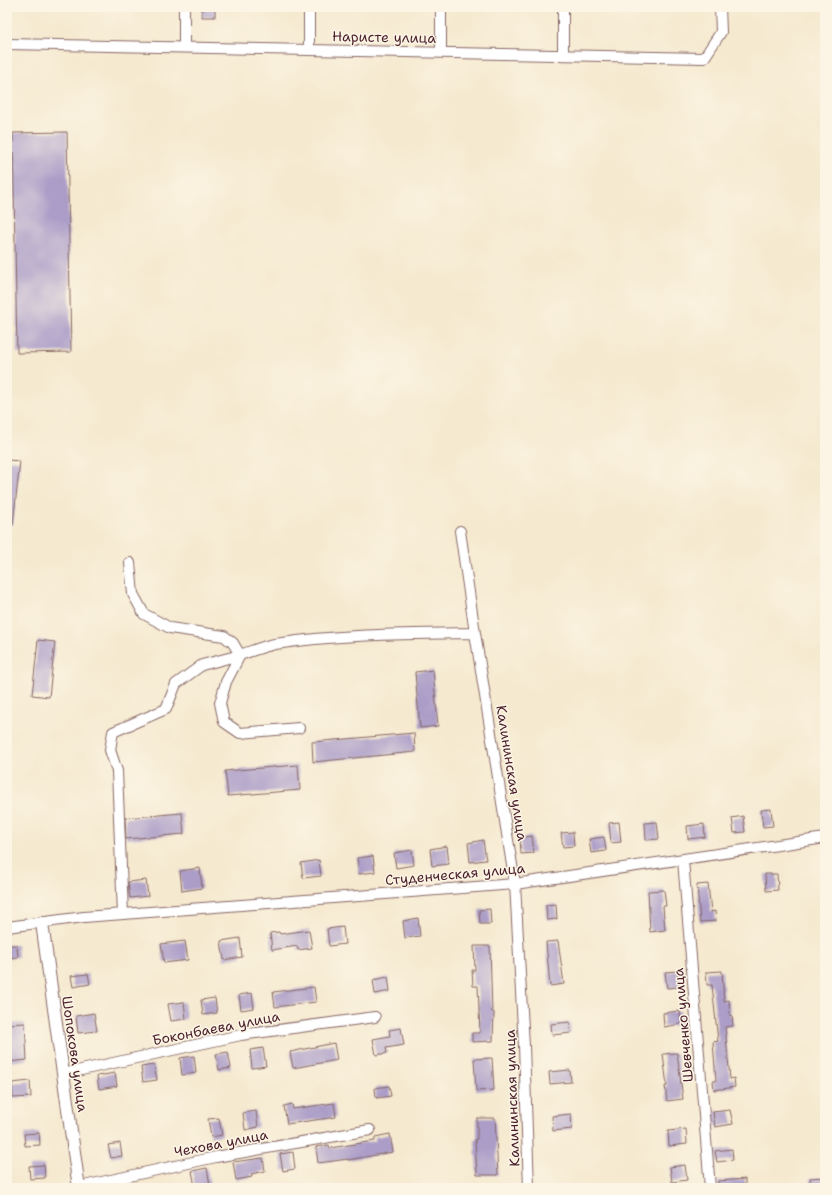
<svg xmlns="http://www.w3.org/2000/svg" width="832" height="1195" font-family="'Shantell Sans',sans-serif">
	<rect width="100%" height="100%" fill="#fcf5e5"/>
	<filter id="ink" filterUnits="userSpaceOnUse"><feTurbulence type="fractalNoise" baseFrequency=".025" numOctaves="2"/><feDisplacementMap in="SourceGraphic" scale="8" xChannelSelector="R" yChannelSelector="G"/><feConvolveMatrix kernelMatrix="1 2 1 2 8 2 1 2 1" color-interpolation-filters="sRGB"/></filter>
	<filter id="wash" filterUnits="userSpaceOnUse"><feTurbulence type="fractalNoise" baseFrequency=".012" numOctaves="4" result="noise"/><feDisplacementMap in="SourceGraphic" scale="16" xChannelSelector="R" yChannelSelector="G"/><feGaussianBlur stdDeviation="0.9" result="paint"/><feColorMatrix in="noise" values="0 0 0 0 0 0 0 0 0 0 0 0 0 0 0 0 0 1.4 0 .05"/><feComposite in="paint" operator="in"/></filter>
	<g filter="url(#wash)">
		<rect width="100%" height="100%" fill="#f5e9cf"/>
		<g id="blocks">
			<path fill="#ab9dc8" d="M202 7H215V17H202Z
				M67 132 71 352 17 353 13 133Z
				M7 460 20 461 13 525 7 524Z
				M38 640 55 642 49 697 32 695Z
				M433 670 438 726 420 728 415 672Z
				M414 733 415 752 313 762 312 742Z
				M298 765 300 790 228 796 225 771Z
				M771 809 773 826 763 827 761 810Z
				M182 813 184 834 126 839 125 818Z
				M743 816 745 832 734 833 732 818Z
				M619 822 621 842 611 843 609 823Z
				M657 822 659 839 646 840 645 823Z
				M704 824 705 837 688 839 687 826Z
				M573 832 574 846 563 847 561 833Z
				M532 836 534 853 521 854 520 838Z
				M604 837 606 851 591 853 589 839Z
				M483 840 486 860 470 862 468 843Z
				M447 846 449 864 432 866 430 849Z
				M412 850 414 865 396 868 394 853Z
				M373 856 375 872 359 874 357 858Z
				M319 860 321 876 303 878 301 863Z
				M200 868 202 888 182 891 180 871Z
				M765 874H777L778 890 766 891Z
				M146 880 148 896 130 898 128 882Z
				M708 884 711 912 715 911 716 921 700 922 697 885Z
				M664 890 666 906H663L665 930 650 932 648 891Z
				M556 904 557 919 547 920 546 905Z
				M490 909 491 924H480L479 910Z
				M418 918 420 936 405 938 403 921Z
				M343 927 345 944 329 946 327 929Z
				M309 930 312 948 298 950 297 946 272 950 270 933 279 932 280 934Z
				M240 938 242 957 224 960 221 941Z
				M185 941 188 960 164 963 161 944Z
				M558 941 564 984 550 986 546 942Z
				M7 945H17L18 957 7 958Z
				M474 946H490L492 1012H494L493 1041 472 1042V1033H480L478 986H473L472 970H475Z
				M677 971 679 987 667 988 665 972Z
				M722 971 724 1001 729 1000 730 1016 732 1015 733 1026 725 1027 730 1079 734 1078 735 1087 714 1090 713 1081H716L713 1042 718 1041 712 985H707L706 972Z
				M88 974 90 984 73 987 71 976Z
				M388 977 390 991 375 994 373 980Z
				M314 987 316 1002 275 1007 273 992Z
				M252 993 254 1008 241 1010 239 995Z
				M215 998 217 1013 203 1015 201 1000Z
				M184 1002 186 1019 171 1021 168 1004Z
				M680 1011 681 1024 664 1027 663 1013Z
				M94 1013 97 1031 78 1033 76 1016Z
				M570 1022 571 1033 552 1035 551 1024Z
				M25 1023 27 1060 8 1062 7 1024Z
				M401 1028 404 1045 386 1048 387 1053 376 1055 373 1039 390 1036 389 1030Z
				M334 1043 337 1060 293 1068 290 1052Z
				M263 1048 266 1066 252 1068 250 1050Z
				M228 1052 231 1068 219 1070 216 1054Z
				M677 1053 683 1099 667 1101 665 1086H667L663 1054Z
				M194 1056 196 1073 182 1075 180 1058Z
				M492 1058 494 1090 476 1091 474 1059Z
				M154 1065 157 1080 143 1082 141 1067Z
				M570 1070 571 1082 550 1084 549 1072Z
				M115 1073 117 1086 99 1089 97 1076Z
				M30 1081 31 1097 13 1098 12 1083Z
				M389 1086 391 1096 376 1098 375 1088Z
				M334 1103 336 1117 287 1124 284 1106 292 1104 293 1109Z
				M730 1110 733 1124 715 1127 713 1112Z
				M256 1111 258 1127 245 1130 243 1113Z
				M571 1114 572 1129 553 1131 552 1116Z
				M219 1118 222 1135 211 1137 208 1119Z
				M477 1118H495L498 1175H477L475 1139H477Z
				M686 1129 687 1144 669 1146 668 1131Z
				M39 1133 40 1145 25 1146 24 1134Z
				M390 1134 393 1152 348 1160V1159L318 1163 316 1147 329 1145 330 1148 375 1141V1137Z
				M120 1143 122 1156 111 1158 108 1145Z
				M732 1149 733 1160 717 1162 715 1151Z
				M293 1152 295 1169 283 1171 280 1154Z
				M263 1158 265 1171 251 1174 252 1177 236 1180 233 1162Z
				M44 1165 45 1178 30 1179 29 1166Z
				M685 1165 687 1180 672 1182 670 1167Z
				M207 1168 210 1185 195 1187 192 1171Z
				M824 1177 825 1188H811L810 1178Z
				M745 1179V1188H718V1181Z"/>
		</g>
	</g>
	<g filter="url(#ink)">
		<use href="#blocks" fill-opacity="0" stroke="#866664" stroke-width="1"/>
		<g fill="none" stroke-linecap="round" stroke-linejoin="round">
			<defs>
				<path id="minor" d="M7 44 704 58 721 32 720 7
					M184 47V7
					M309 50V7
					M441 52V7
					M563 55V7
					M460 531 475 633 515 884 524 1046 529 1188
					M299 728 240 733 224 722 220 703 226 682 240 655C252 651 264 646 275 644 341 634 409 634 475 633
					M683 860 710 1188
					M123 914 117 771 110 750 113 732 166 709 176 684 202 665 240 655 233 643 224 636 170 628 144 614 133 594 130 563
					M7 927 84 917 515 884 825 838
					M63 1074 241 1035 375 1017
					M79 1187 216 1157 370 1130"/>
				<path id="tertiary" d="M42 923 79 1188"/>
			</defs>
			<use href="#minor" stroke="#866664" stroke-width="12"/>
			<use href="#tertiary" stroke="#866664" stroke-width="14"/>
			<use href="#minor" stroke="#fff" stroke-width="10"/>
			<use href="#tertiary" stroke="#fff" stroke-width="12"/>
		</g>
	</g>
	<g text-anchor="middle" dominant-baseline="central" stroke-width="3" stroke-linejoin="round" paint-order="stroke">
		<g font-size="14" fill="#4a1f2b" stroke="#fcf5e5">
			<text transform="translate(384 37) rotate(1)">Наристе улица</text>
			<text transform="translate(512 773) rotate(81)">Калининская улица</text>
			<text transform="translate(455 874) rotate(-5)">Студенческая улица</text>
			<text transform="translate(683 1025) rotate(-95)">Шевченко улица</text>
			<text transform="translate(216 1028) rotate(-11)">Боконбаева улица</text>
			<text transform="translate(75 1054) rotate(82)">Шопокова улица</text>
			<text transform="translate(512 1098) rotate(-92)">Калининская улица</text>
			<text transform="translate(221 1143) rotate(-11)">Чехова улица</text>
		</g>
	</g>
	<rect width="832" height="1195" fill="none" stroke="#fcf5e5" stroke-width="24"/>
</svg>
